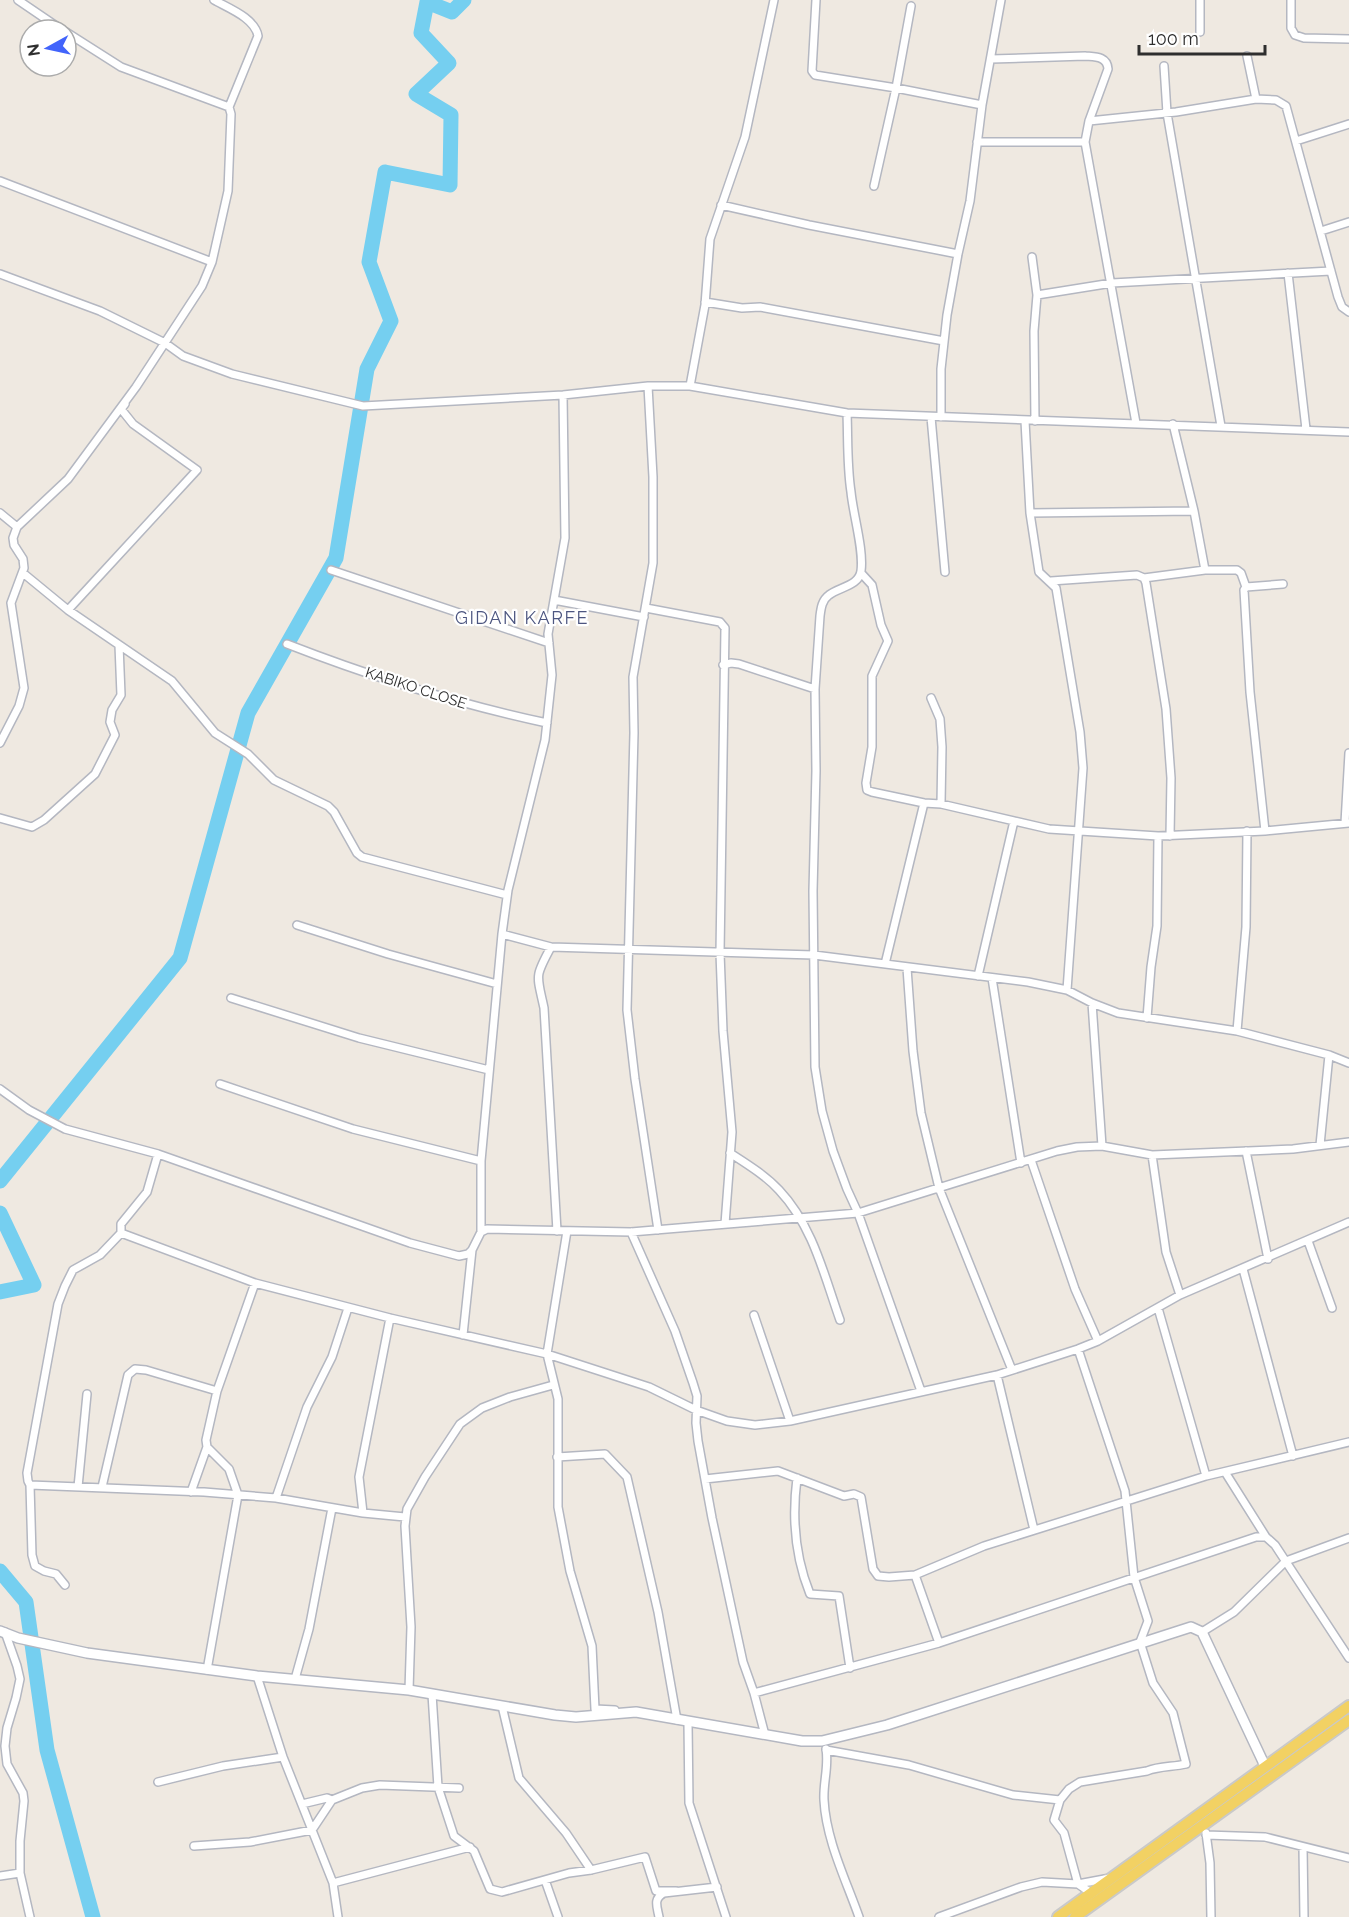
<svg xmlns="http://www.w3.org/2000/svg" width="1349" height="1917" font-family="Raleway,sans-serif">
	<rect width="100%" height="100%" fill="#efe9e1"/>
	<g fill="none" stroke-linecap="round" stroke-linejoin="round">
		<path stroke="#75cff0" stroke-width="15" d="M0 1181 180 958 248 713 336 558 367 369 391 321 369 262 385 172 450 185 451 115 416 94 449 63 421 33 427 2 452 12 464 0
			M0 1213 34 1285 0 1292
			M0 1571 26 1602 47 1750 93 1917"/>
		<defs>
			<path id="street" d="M18 0 62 30
				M214 0C228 8 255 18 258 36L229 107
				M816 0 812 71 815 75 896 88 982 105
				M1200 0V32
				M1291 0V28L1295 35 1304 38 1349 39
				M1247 56 1256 99
				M991 59 1085 56C1095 57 1107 56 1108 69L1089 121 1085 142 1136 423
				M1164 66 1167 113 1221 426
				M1089 121 1176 112 1256 99 1276 100 1286 106 1338 297 1342 307 1349 312
				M1296 141 1349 124
				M977 142H1085
				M0 181 212 262
				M874 186 896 88 911 6
				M721 205 809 225 958 254
				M1321 231 1349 222
				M1032 257 1037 295 1034 331 1035 421
				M1288 273 1306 429
				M0 274 100 311 165 343 183 356 232 374 363 406 563 395 648 386H690L847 413 1349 432
				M1037 295 1112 283 1331 271
				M705 302 742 308 760 307 944 341
				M648 386 653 477V563L633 677 634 733 627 1010 635 1079 658 1230
				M690 386 705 305 710 239 745 137 774 0
				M847 413C848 439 847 466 851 492 853 514 864 550 861 571 859 586 839 587 829 595 822 600 821 608 820 616L815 689 816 771 813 891 815 1067 822 1111 833 1151 847 1189 858 1213 921 1391
				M931 417 945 572
				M941 417V369L947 315 958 254 970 201 982 105 1001 0
				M1025 421 1030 513 1039 572 1056 588 1080 732 1083 768 1067 990
				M1173 424 1194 511 1205 570
				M0 513 17 527
				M1030 513 1194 511
				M331 570 549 643
				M23 573 68 610 172 681 215 733 248 754 274 780 328 806 334 812 357 853 362 857 507 895
				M861 573 872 585 881 625 888 641 872 676V747L866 783 867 790 872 792 924 803 941 804 1049 829 1158 836 1265 831 1349 823
				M1144 578 1146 583 1166 709 1171 778 1170 836
				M1051 581 1137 575 1144 578 1205 570H1237L1241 573 1246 587 1244 590 1250 692 1265 831
				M1246 587 1283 584
				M554 600 644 617
				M646 608 720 622 725 628 720 953 723 1031 732 1132 725 1224
				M68 610 197 470 133 424 121 409 125 404
				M287 644C372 677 458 704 547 723
				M723 665 731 663 739 664 815 689
				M931 698 940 719 942 747 941 804
				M0 743 19 706 24 688 11 603 24 568 23 559 14 545 13 538 17 527 68 479 136 387 202 286 212 262 228 191 231 114 229 107 121 67 66 32
				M0 818 32 827 44 820 95 774 115 735 110 722 112 710 121 695 119 645
				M1345 823 1349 753
				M297 925 388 954 497 984
				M502 934 551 947 814 955 1028 982 1067 990 1092 1003 1118 1013 1237 1031 1329 1055 1349 1063
				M551 947C534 978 537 975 544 1008L557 1231
				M885 964 924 803
				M907 968 913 1051 921 1113 939 1188 1012 1370
				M978 976 1014 821
				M992 978 1021 1163
				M231 998 359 1038 489 1070
				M1092 1003 1102 1146
				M1147 1018 1151 967 1157 926 1158 836
				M1237 1031 1246 927 1247 831
				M220 1084 353 1129 481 1161
				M0 1089 29 1110 65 1129 158 1154 410 1243 459 1256 468 1254 472 1250 481 1232 487 1229 631 1232 858 1213 1057 1151 1077 1147 1102 1146 1152 1155 1293 1149 1349 1142
				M1320 1145 1329 1055
				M1246 1151 1268 1259
				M730 1153C747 1164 765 1175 779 1190 813 1226 824 1275 840 1320
				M1152 1155 1166 1252 1180 1295
				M1031 1160 1075 1289 1098 1341
				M567 1231 547 1354 558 1399V1507L570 1571 592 1646 595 1709 615 1710
				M481 1232V1161L502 934 508 890 545 740 552 675 548 634 565 538 563 395
				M631 1232 675 1331 693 1383 697 1396 696 1423 698 1441 712 1518 743 1662 754 1693 765 1735
				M121 1233 255 1283 390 1318 547 1354 649 1387 696 1410 727 1421 755 1425 790 1421 997 1375 1078 1349 1098 1341 1180 1295 1349 1222
				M1308 1241 1332 1308
				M1243 1269 1293 1456
				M1158 1308 1206 1476
				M754 1315 790 1421
				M463 1335 472 1250
				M997 1375 1034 1530
				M557 1457 605 1454 627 1477 658 1612 677 1720
				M1225 1472 1266 1537
				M797 1478C792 1517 795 1557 810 1594L839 1596 850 1668
				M705 1479 778 1471 844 1496 854 1494 861 1497 873 1569 878 1576 889 1577 915 1575 984 1546 1206 1476 1349 1442
				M30 1485 204 1492 276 1498 363 1513 405 1517
				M78 1487 87 1394
				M102 1487 128 1375 135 1369 146 1370 217 1391
				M191 1492 207 1447
				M276 1498 307 1407 332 1357 348 1308
				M363 1513 359 1477 390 1318
				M915 1575 939 1643
				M65 1585 56 1574 44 1571 35 1566 32 1555 30 1485 28 1481 27 1473 58 1304 65 1286 73 1270 100 1255 121 1233V1224L147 1192 158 1154
				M5 1632 17 1666 20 1679 16 1698 7 1728 5 1746 7 1764 23 1793 24 1801 20 1841V1873L30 1917
				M1202 1632 1234 1612 1286 1561 1349 1538
				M207 1670 238 1495 229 1469 207 1447 206 1440 217 1391 255 1283
				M257 1676 283 1757 333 1883 338 1917
				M295 1679 309 1629 332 1508
				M409 1690 411 1627 405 1526 407 1509 425 1477 460 1424 482 1408 510 1397 553 1385
				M754 1693 939 1643 1256 1537H1266L1275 1545 1349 1658
				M432 1694 438 1787 454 1836 474 1851 490 1889 502 1892 569 1873 591 1870 645 1857 656 1891H676
				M502 1706 519 1778 566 1833 591 1870
				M688 1723 689 1803 726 1917
				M826 1749C829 1766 823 1783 824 1800 826 1840 846 1880 859 1917
				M826 1750 909 1765 1013 1795 1060 1800 1054 1820 1064 1833 1078 1884 1091 1893
				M158 1782 223 1766 283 1757
				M1060 1800 1069 1789 1080 1782 1147 1771C1159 1766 1173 1767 1186 1764L1173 1713 1153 1683 1140 1642 1148 1621 1134 1577 1125 1491 1078 1349
				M302 1804 327 1798 332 1800 362 1788 380 1785 459 1788
				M1206 1833 1210 1863 1211 1917
				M1206 1835 1265 1837 1349 1858
				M194 1846 250 1842 312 1830 332 1800
				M1303 1847 1304 1917
				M0 1876 20 1873
				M545 1880 558 1917
				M333 1883 470 1847
				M659 1917C657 1906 653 1899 664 1893L717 1887
				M939 1917 1021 1887 1042 1882 1078 1884 1110 1878"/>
			<path id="secondary" d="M0 1631 18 1638 87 1653 257 1676 409 1690 555 1715 576 1717 636 1712 802 1741H822L887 1725 1191 1627 1202 1632 1265 1766"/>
			<path id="primary" d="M1058 1917 1349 1706
				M1075 1917 1349 1720"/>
		</defs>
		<use href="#street" stroke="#b4b7c1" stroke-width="10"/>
		<use href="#secondary" stroke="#b4b7c1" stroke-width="12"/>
		<use href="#primary" stroke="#c9c9c9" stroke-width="14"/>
		<use href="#street" stroke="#fff" stroke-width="7"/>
		<use href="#secondary" stroke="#fff" stroke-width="9"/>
		<use href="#primary" stroke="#f2d163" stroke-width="10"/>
	</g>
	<g text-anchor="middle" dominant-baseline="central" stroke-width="4.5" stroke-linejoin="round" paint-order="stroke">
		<g font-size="15" fill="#2e2e2e" stroke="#fff">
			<text transform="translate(416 688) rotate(18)">KABIKO CLOSE</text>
		</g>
		<g font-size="18" letter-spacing="1.5" fill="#4d5680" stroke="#fff">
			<text x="522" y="617">GIDAN KARFE</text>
		</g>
	</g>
	<g transform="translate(48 48) rotate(262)"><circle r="28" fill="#ffffff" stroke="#ababab" stroke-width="1.5"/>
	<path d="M0-4.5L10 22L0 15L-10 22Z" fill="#4264fb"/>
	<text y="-9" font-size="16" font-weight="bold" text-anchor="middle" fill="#2e2e2e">N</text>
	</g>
	<path d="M1139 45v9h126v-9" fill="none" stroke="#2e2e2e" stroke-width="3"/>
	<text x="1148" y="45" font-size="18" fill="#2e2e2e" stroke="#ffffff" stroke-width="4.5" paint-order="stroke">100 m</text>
</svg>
